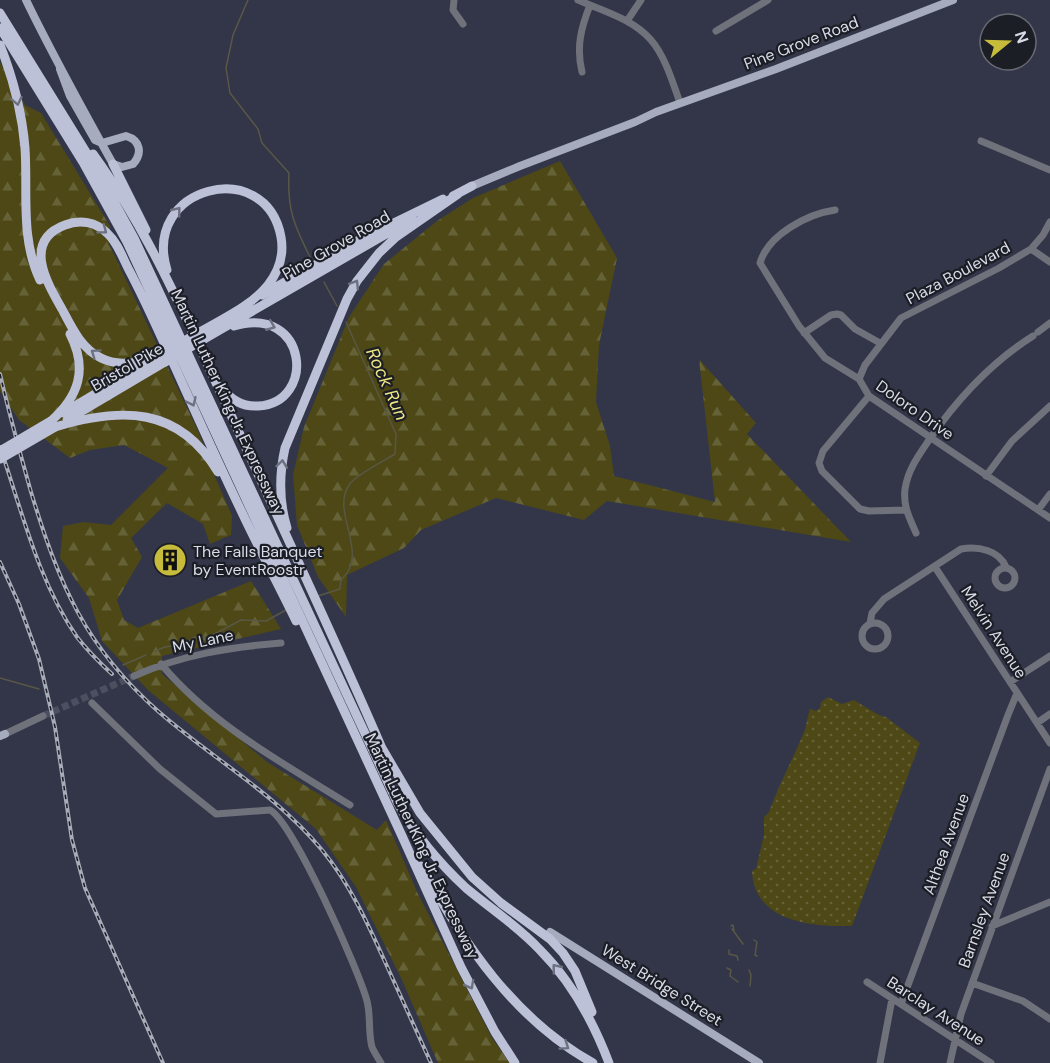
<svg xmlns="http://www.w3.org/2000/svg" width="1050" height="1063" font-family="'DM Sans',sans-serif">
	<defs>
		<pattern id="grass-dots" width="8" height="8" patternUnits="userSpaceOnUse" patternTransform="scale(1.5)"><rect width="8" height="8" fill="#4d4815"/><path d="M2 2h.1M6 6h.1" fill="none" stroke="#666237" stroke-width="1.8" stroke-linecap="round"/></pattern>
		<pattern id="forest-firs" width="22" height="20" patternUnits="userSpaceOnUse" patternTransform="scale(1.5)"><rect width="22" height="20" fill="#4d4815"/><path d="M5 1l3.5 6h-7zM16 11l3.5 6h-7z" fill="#666237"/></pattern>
	</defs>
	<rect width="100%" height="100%" fill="#323648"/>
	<path fill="url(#grass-dots)" d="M828 697 842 704 854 700C863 705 878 716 886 717L920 743 852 926C812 927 754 922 752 871L756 869 764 835V817L769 812C779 784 793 759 804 732 807 725 807 717 810 709L816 711 820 708 821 702Z"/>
	<path fill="url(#forest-firs)" d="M0 62 25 105 41 113 110 226 109 244 199 433 216 479 232 516 231 535 210 544 203 524 167 503 131 538 142 557 117 600 124 620 138 628 251 581 281 629 162 656V674L267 762 377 830 386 820 418 894 492 1038 510 1063H438L402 980 356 887 316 829 148 690 102 641 89 598 60 558 63 526 84 522 111 525 168 468 124 445 90 450 70 458 19 420 0 391Z
		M560 161 617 258 599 345 596 402 610 446 614 476 715 502 699 359 756 423 747 434 851 542 607 501 584 520 496 498 421 530 404 548 347 575 346 617 318 577 297 525 293 475 304 427 349 317 384 264 437 221 473 198Z"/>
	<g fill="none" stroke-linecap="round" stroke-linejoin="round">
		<path stroke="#595746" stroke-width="1.5" d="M248 0 233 35 226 68 230 93 258 129 262 143 289 173C287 209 294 225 310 257
			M324 282 337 306
			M318 596 340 589 341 580C371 553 330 513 349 485 354 476 384 461 395 454L396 434 346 322
			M155 651 165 647 184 644 195 637H209L241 620 266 621 286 610
			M123 665 146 655
			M0 678 39 689
			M731 926 733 925 734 931
			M732 929 743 944
			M754 940 757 942 755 955 757 956
			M729 950V954L737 956 738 960
			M727 968 731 970 730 976 738 982
			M749 970 751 975 750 986"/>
		<path stroke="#4b4f60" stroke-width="7" stroke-dasharray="7 3.5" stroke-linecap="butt" d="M43 716 134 676"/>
		<path stroke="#6f727b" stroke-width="7" d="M454 0 453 10 463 24
			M578 0C603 11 633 19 651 40 665 56 673 83 680 103
			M627 21 641 0
			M716 31 768 0
			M582 72C576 47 581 28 590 5
			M981 141 1050 170
			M835 210C807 214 768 235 760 263L799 326 825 358 859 379 869 396 1050 518
			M1031 249 1050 262
			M1038 332 1050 323
			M804 333 831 315 837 314 841 315 855 329 880 343
			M859 379 865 365 901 318 999 268 1031 249 1043 235 1050 222
			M869 396 823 451 819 463 822 471 860 509 869 511 905 510
			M986 476 1012 441 1050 406
			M1038 510 1050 494
			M916 533C909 517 903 506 905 489 908 469 919 455 929 440 958 398 990 363 1033 336
			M935 567 1050 743
			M995 578a10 10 0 1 1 20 0a10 10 0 1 1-20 0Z
			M862 636a13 13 0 1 1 26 0a13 13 0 1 1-26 0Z
			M870 623 872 613 884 599 961 549C978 546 999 550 1006 567
			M161 664C213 726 283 763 350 805
			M134 676C181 655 230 647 281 643
			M1010 682 1050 656
			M92 703 160 769 216 814 270 810C293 822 359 971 367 1001 371 1016 368 1033 372 1047 374 1052 378 1058 381 1063
			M1037 723 1050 714
			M5 734 43 716
			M992 926 1050 902
			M867 982 991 1063
			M972 983 1023 1001 1050 1019
			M901 1004 1008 715 1017 693
			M880 1063 892 999
			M950 1063 961 1014 1050 769"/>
		<path stroke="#a6abbd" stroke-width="8" d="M26 0C53 56 83 110 113 164L122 167 133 164C143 153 140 140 126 136L102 143 95 140 70 96 60 69
			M472 186 520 166 635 122 656 112 776 69 953 0
			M0 736 5 734
			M550 932 759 1063"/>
		<path stroke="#bcc1d8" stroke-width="9" d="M0 13 91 160 134 238 397 802C415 834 439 863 466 888 491 909 518 926 540 950 572 982 593 1021 609 1063
			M0 28 84 164 127 242 402 836 461 967 495 1032 515 1063
			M0 45C13 78 22 112 25 148 28 192 20 238 40 280
			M93 154C151 234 189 326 231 415 281 525 333 635 381 746
			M113 164 146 230
			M453 196 472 186
			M167 270C141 186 266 155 281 237 284 254 279 271 268 285 251 306 224 318 200 332
			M262 295 363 238 443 199
			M204 339 412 219
			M150 361C133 363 117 366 101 358 81 348 72 328 62 309 47 283 22 241 65 225 80 219 96 222 107 233 117 242 122 256 128 268 143 296 156 325 169 354 195 411 220 467 247 523 263 556 280 588 296 621
			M222 388C231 400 243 407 258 406 317 403 308 304 234 326
			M63 413 162 354
			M67 420 165 362
			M51 421C79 396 88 369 70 334
			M55 427C121 407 179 406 218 472
			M287 528C279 502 279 475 285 448L347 299 357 281 379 253 396 237 458 194
			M379 743 420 813 472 877 501 903 550 939 563 953 575 971 592 1012
			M421 866C464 944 514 1019 593 1063"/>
		<defs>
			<path id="rail" d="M0 374C9 413 20 453 31 492 59 584 85 647 159 712 213 759 276 794 322 850 350 884 368 924 386 964 401 997 416 1030 431 1063
				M0 447C22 511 38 581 77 637 87 650 100 663 112 674
				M0 562 19 604 39 659 55 727 72 840 85 888 163 1063"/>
		</defs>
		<use href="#rail" stroke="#a8acb9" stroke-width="4"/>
		<use href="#rail" stroke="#1c1e26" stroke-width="1.5" stroke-dasharray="4.5" stroke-linecap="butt"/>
		<path stroke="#bcc1d8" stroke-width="9" d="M162 354 200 332
			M165 362 204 339
			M0 451 51 421
			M0 459 55 427"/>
	</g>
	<defs><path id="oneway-chevron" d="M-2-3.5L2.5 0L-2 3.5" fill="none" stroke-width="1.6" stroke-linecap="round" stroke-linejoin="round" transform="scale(1.5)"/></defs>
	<g stroke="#6c707f">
		<use href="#oneway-chevron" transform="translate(17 101) rotate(78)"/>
		<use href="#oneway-chevron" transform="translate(177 211) rotate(-51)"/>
		<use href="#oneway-chevron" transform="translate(103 230) rotate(37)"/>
		<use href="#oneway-chevron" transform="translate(355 284) rotate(-58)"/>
		<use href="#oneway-chevron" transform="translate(271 326) rotate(22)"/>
		<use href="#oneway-chevron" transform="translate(95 353) rotate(-145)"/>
		<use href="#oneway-chevron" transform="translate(192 402) rotate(65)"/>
		<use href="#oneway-chevron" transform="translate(282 464) rotate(-82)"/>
		<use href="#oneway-chevron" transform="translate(556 968) rotate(-129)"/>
		<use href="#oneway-chevron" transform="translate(470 985) rotate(62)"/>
		<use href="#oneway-chevron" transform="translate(565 1046) rotate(34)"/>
	</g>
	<defs>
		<symbol id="building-disc" viewBox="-11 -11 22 22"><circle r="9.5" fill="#c7bb3c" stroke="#1c1e26"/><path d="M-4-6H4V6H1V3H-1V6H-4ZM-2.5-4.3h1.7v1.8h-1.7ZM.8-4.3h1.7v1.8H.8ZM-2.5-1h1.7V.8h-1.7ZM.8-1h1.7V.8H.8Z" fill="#111"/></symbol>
	</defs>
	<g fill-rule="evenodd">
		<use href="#building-disc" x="151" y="541" width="38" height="38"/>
	</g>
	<g text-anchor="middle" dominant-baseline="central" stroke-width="4.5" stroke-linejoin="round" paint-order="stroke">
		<g font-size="16" fill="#d9dce8" stroke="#1c1e26">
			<text transform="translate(801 43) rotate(-21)">Pine Grove Road</text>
			<text transform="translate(336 245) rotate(-30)">Pine Grove Road</text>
			<text transform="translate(958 273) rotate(-28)">Plaza Boulevard</text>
			<text transform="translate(127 367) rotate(-30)">Bristol Pike</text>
			<text transform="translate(228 402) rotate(65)">Martin Luther King Jr. Expressway</text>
			<text transform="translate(915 410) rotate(35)">Doloro Drive</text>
			<text transform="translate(994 632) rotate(57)">Melvin Avenue</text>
			<text transform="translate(203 641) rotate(-12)">My Lane</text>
			<text transform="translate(946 844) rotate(-70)">Althea Avenue</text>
			<text transform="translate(422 846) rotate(65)">Martin Luther King Jr. Expressway</text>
			<text transform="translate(984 910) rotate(-70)">Barnsley Avenue</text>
			<text transform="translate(662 985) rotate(32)">West Bridge Street</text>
			<text transform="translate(936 1011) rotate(33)">Barclay Avenue</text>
		</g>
		<g font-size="16" fill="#d9dce8" stroke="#1c1e26" text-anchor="start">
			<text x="193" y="551">The Falls Banquet<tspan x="193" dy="18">by EventRoostr</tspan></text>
		</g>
		<g font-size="18" font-style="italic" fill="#efe785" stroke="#1c1e26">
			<text transform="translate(387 384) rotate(66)">Rock Run</text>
		</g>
	</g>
	<g transform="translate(1008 42) rotate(71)"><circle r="28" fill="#1c1e26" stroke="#686a74" stroke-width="1.5"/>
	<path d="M0-4.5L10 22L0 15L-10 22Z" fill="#c7bb3c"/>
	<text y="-9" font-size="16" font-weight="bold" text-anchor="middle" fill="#d9dce8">N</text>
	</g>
</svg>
